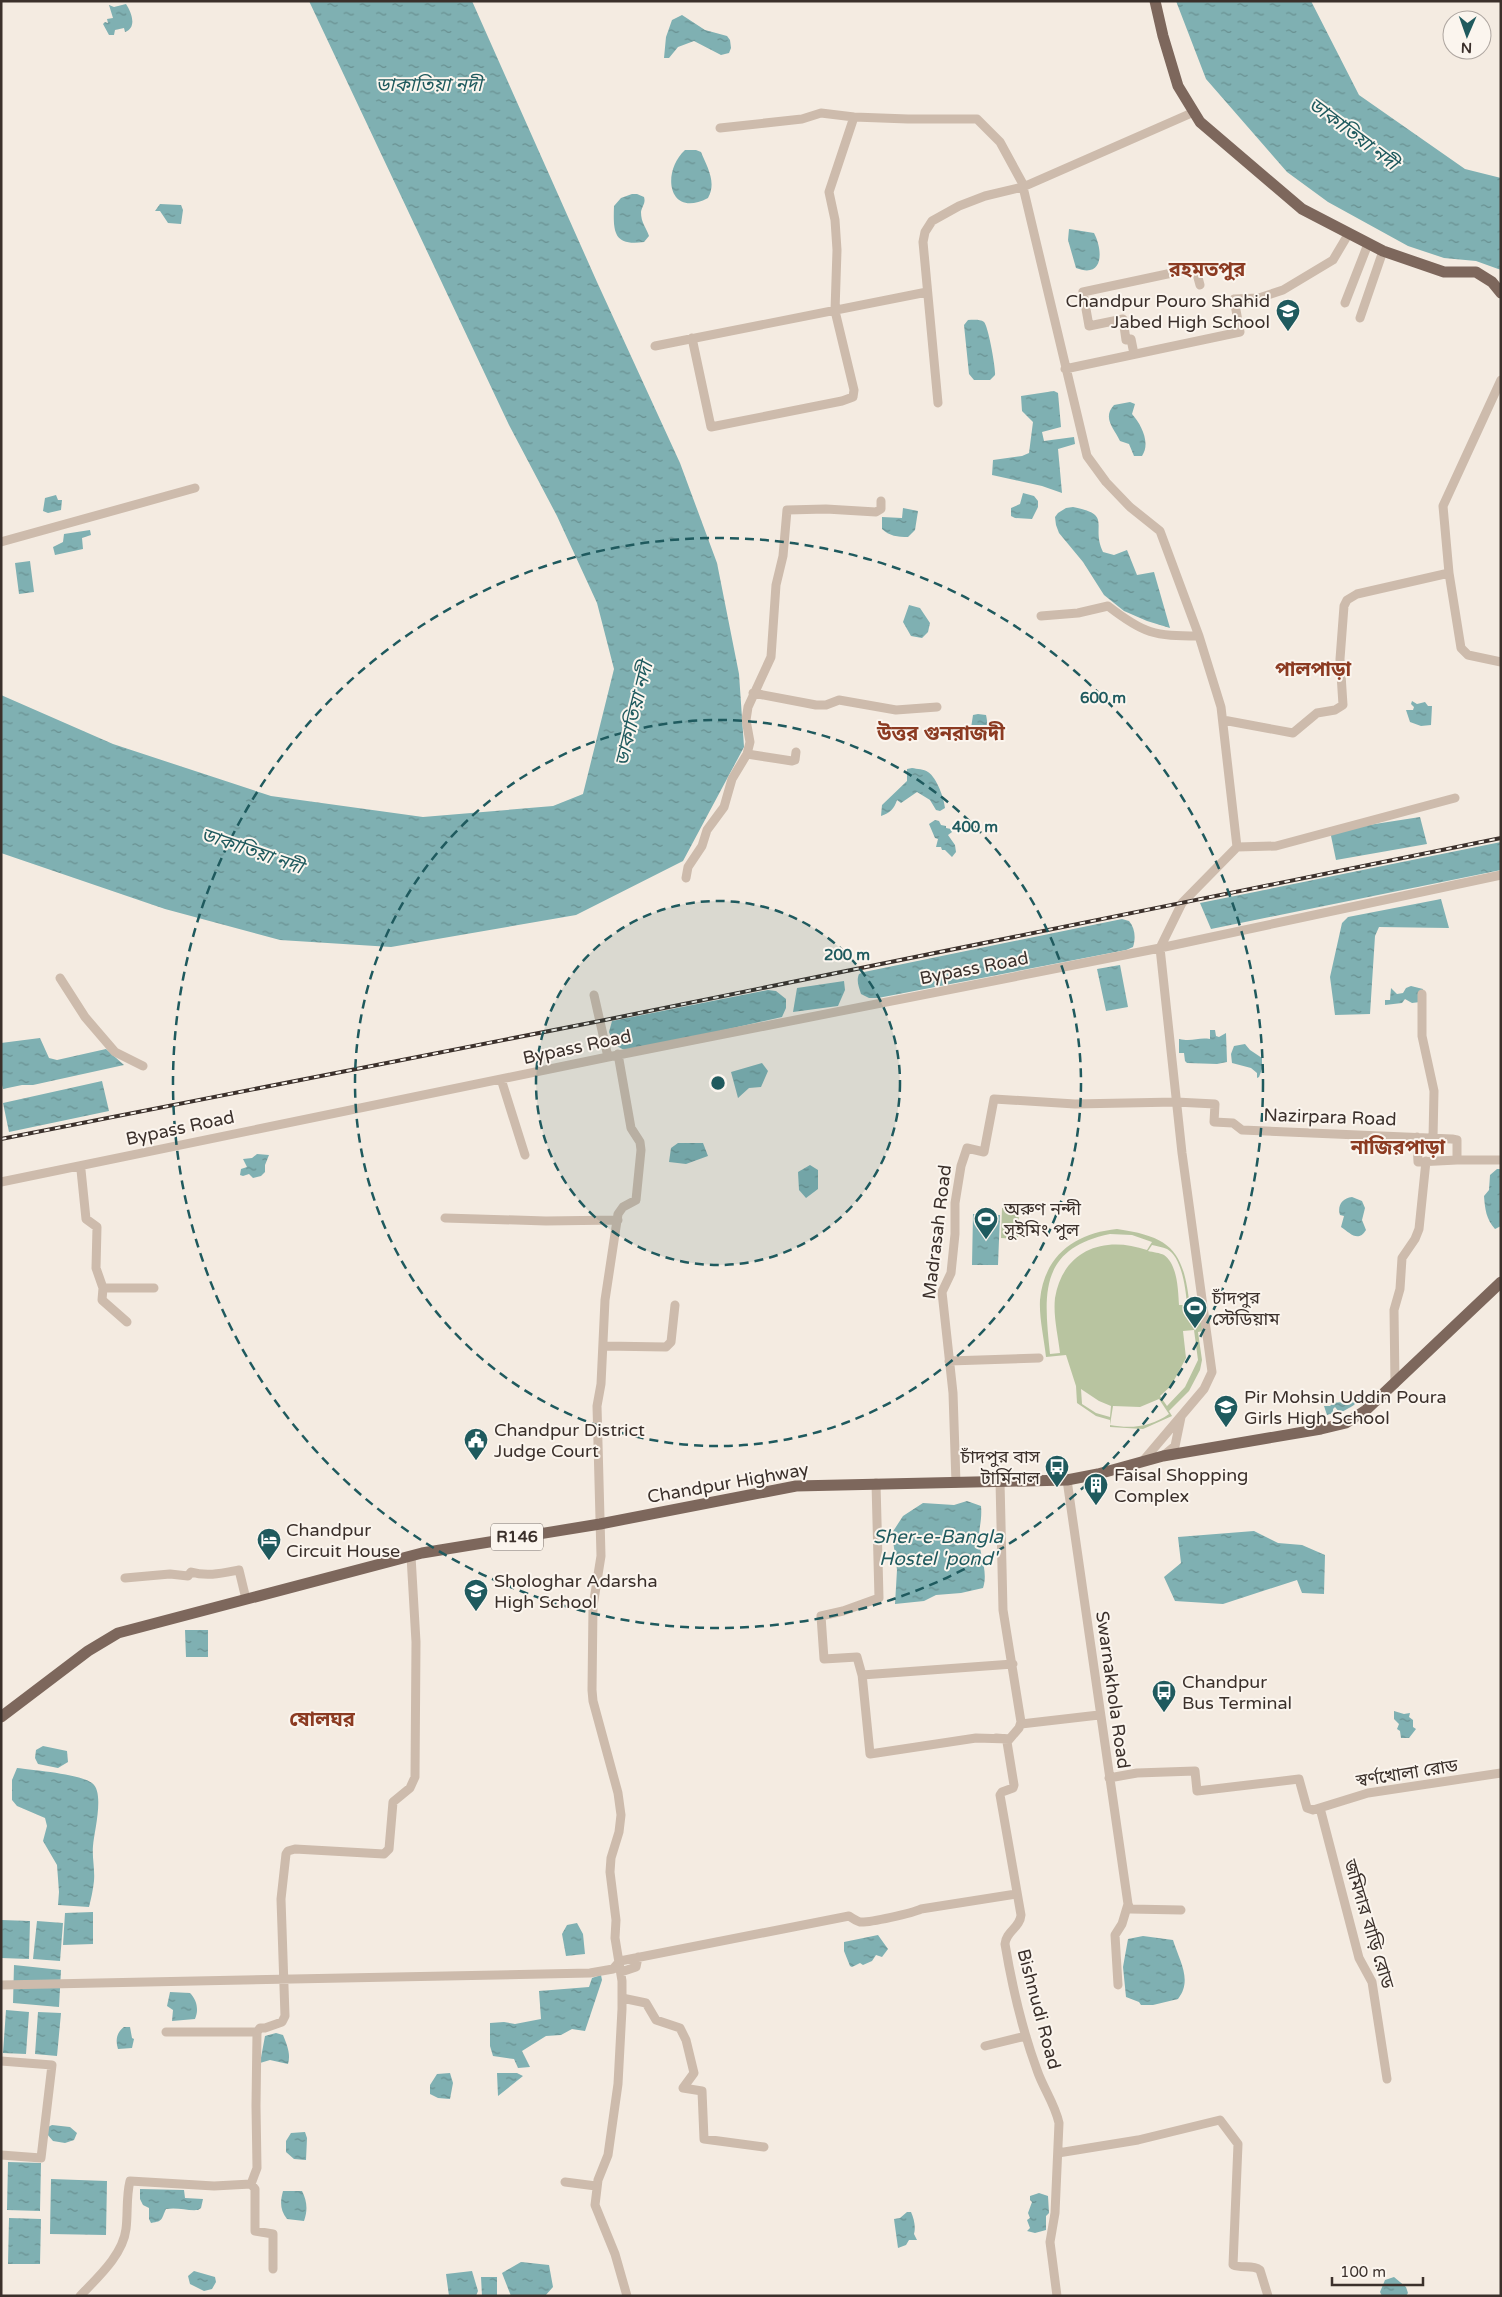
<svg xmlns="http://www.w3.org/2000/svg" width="1502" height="2297" font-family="'Varela Round','Noto Sans Bengali',sans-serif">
	<defs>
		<pattern id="water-ripples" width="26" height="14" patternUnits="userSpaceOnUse" patternTransform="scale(1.25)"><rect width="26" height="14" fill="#7fb0b2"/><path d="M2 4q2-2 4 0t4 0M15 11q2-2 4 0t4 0" fill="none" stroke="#699091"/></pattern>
	</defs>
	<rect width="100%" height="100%" fill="#f4ebe1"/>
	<path fill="#b8c4a0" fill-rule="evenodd" d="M1002 1208 1019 1209 1018 1239 1001 1238Z
		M1117 1229C1174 1237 1184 1253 1190 1308L1200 1307 1203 1331 1198 1332 1202 1360 1200 1370 1189 1391 1169 1411 1172 1416 1143 1429 1110 1427V1420L1096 1416 1077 1403 1076 1386 1066 1355 1046 1357C1044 1338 1039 1318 1040 1300 1044 1255 1076 1233 1117 1229ZM1110 1234 1132 1235 1152 1242 1147 1250C1104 1235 1063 1250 1055 1298 1053 1316 1058 1335 1060 1353L1050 1354C1044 1295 1038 1249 1110 1234ZM1152 1245C1156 1246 1163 1247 1167 1249 1182 1257 1186 1290 1187 1305H1179C1178 1291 1178 1265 1164 1255 1160 1253 1153 1252 1148 1251ZM1194 1330 1198 1360 1185 1387 1167 1406 1160 1396 1171 1386 1186 1358 1183 1331ZM1081 1389 1099 1401 1111 1406 1110 1417 1096 1413 1082 1404ZM1159 1399 1169 1414C1151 1427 1131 1429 1110 1425L1113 1406 1140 1407Z"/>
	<path fill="url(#water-ripples)" d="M309 1H472L597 282 680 463 717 563 739 674 744 747 683 861 576 915 391 947 280 940 165 909 1 853V695L113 744 271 796 423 817 553 806 583 794 614 669 597 603 557 516 509 425Z
		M1176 1H1311L1359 95 1465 169 1501 178V270L1476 261 1444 258 1408 246 1328 202 1287 172 1206 79Z
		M126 4C132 13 137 28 125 32L124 28 115 30 114 35H109L103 24 105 22 108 23 107 19 113 18 109 5 114 7Z
		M682 15 705 30 727 36 730 40 731 48 729 53 721 55 694 41 678 47 669 58H664L666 37 672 20Z
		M685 150H696L701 152C707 167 717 182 708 198 668 219 661 172 685 150Z
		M632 194H637L644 197C646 203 642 206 641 212 641 223 646 227 649 236L644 242C614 246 613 233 614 206L621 198Z
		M160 204 181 205 183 210 181 224 168 223 160 211H155Z
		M1069 229 1094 233C1103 250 1104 279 1076 268L1068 240Z
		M968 320C973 320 980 319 984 322 988 325 996 369 995 375L990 380H974L969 374 964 325Z
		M1054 391 1058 393 1061 427 1042 432 1044 441 1074 437 1075 444 1058 449 1062 493 1042 486 992 475 993 460 1022 456 1029 453 1033 422 1022 411 1021 396Z
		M1130 402 1135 404 1132 414C1141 424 1151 443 1142 456H1134L1129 444 1120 441C1114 428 1102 418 1114 405Z
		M1023 493 1034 496 1038 501V507L1032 519 1015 518 1011 516V508L1020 504Z
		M56 495 58 500H62L61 510 48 513 43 511 45 498Z
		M1073 507C1114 515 1090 525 1103 552L1114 555 1127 550 1137 575 1154 572 1170 628 1147 621 1124 611 1104 595 1083 562 1059 533 1056 525 1055 517 1058 513 1066 508Z
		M903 508 918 511 915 530 908 537C898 537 889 536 882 529V517L902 518Z
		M90 530 91 535 82 538 83 549 55 555 53 547 63 542 64 534Z
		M30 561 34 592 19 594 15 563Z
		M909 605 920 608 930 623 928 632 922 638 911 636 903 622Z
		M1412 701 1417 704 1425 702 1428 706H1432L1431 725 1421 726 1410 722 1406 710H1413L1414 707 1411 704Z
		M978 714 986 715C988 723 988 734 981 739L974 736 971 728 973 715Z
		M912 768C917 769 924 769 928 772 937 778 944 798 945 808L940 811 936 810 930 800 917 792 901 803 897 800C894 809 890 813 881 816L882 805 907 781V769Z
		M1420 817 1427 844 1336 860 1330 831Z
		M935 820 939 821 941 825 946 826V828L951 829 952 832 948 835 955 845 956 852 952 857 945 850H942L941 847H936L938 839 935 838 929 824Z
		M1501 842V870L1211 929 1200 903Z
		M1441 899 1449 928 1379 927 1375 936 1370 1014 1335 1015 1330 977 1342 923 1348 917Z
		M1122 919 1129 921C1135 928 1136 938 1133 947L1126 950 878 998H869L861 994C859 987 856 981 859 974L864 972Z
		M1120 965 1128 1007 1106 1011 1097 969Z
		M844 981 845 990 838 1006 793 1012 797 988Z
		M1411 986 1423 989 1420 1002 1412 1003 1405 999 1402 1003 1385 1005V1000H1390L1391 988 1397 994 1403 993 1406 988Z
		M768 990 776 991 786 999V1008L782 1017 631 1051C617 1049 614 1044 609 1032L612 1021Z
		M1210 1030H1215L1216 1036 1219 1037 1226 1033 1227 1062 1217 1064 1187 1063 1185 1061 1184 1053H1179V1039C1193 1042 1198 1037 1210 1039Z
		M40 1038 49 1058 57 1060 106 1049 124 1065 33 1085H22L3 1089 1 1081V1043Z
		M1245 1044 1250 1050 1262 1058V1069L1259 1077 1257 1078V1073L1251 1068 1232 1063 1231 1054 1234 1046Z
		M762 1063 768 1071 761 1087 749 1088 738 1098 731 1072Z
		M102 1081 109 1111 9 1132 3 1103Z
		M678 1143H703L708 1156 686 1164 669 1162 671 1148Z
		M257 1154 269 1155 265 1165V1172L261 1176 253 1178 249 1174 243 1176 240 1175 241 1169 247 1167 243 1159 252 1158Z
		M810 1165 818 1170V1189L806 1198 799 1190 798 1172Z
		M1497 1169H1501V1226L1495 1229C1486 1219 1485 1209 1484 1196L1489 1190 1490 1175Z
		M1352 1197 1362 1201 1365 1208 1362 1220 1366 1230C1358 1243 1350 1233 1341 1227L1344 1216 1340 1215C1337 1206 1342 1198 1352 1197Z
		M973 1214 1000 1215 998 1265H972Z
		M1362 1392C1359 1405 1350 1407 1340 1413L1335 1407 1333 1409V1413L1327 1415 1324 1406H1330L1333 1403 1352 1401Z
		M967 1501 981 1506C982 1517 980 1524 979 1534 978 1553 989 1570 983 1588L961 1593 936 1595 924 1601 895 1604 897 1570 892 1533 903 1516 923 1503 954 1505Z
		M1254 1531 1278 1543 1302 1545 1325 1555 1324 1594 1302 1593 1297 1580 1223 1604 1175 1601 1164 1577 1181 1563 1178 1537Z
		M185 1630H208V1657H186Z
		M1394 1711 1404 1714 1410 1713 1409 1717 1413 1720V1727L1416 1729 1409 1738H1401L1400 1731 1397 1729 1399 1724 1394 1719Z
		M43 1746 67 1751 68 1762 58 1768 38 1764 35 1758 36 1750Z
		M17 1768C33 1770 80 1774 92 1783 105 1792 94 1832 93 1846 92 1858 95 1869 94 1881 93 1890 91 1899 89 1907L58 1905 59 1892 57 1865 43 1841 47 1826 45 1818 17 1806 12 1800V1780Z
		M93 1912V1944L63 1945 65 1913Z
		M1 1920 30 1921 29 1959 1 1958Z
		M37 1921 63 1923 60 1961 33 1959Z
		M577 1923 583 1934 585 1954 566 1956 562 1934 567 1925Z
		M878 1935 888 1949 882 1957 876 1955 872 1961 863 1965 860 1963 852 1967 850 1966 844 1951V1942Z
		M1143 1936 1173 1940C1179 1960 1193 1980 1178 1999L1153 2005H1141L1139 2002 1126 1997 1123 1967 1128 1939Z
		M14 1965 61 1970 59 2007 13 2003Z
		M601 1975 602 1980 585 2031 572 2029 561 2035 546 2036 522 2051 530 2067 518 2068 514 2059 493 2056 490 2046V2023L504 2022 515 2024 541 2019 539 1991 589 1987 592 1978Z
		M170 1992 190 1993C197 2000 199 2010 195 2019L172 2021 173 2010 167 2006Z
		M6 2010 29 2012 26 2054 3 2053Z
		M38 2012 61 2013 57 2056 35 2054Z
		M124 2027H130L132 2038 134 2039 132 2048 118 2049C115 2040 117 2032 124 2027Z
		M276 2033 283 2035C287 2045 291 2054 288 2064L270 2060 260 2063 265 2036Z
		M450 2073 453 2083 450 2099 438 2098 430 2094V2085L437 2074Z
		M497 2073H517L523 2076 498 2096Z
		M52 2125 70 2127 77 2133 74 2140 65 2143 53 2141 47 2134 48 2127Z
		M305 2132 307 2138 306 2160 294 2159 286 2152V2141L291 2133Z
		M8 2162 41 2163 40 2211 7 2210Z
		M51 2179 107 2181 106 2235 50 2234Z
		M140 2189 184 2190 185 2198 203 2199 201 2208 198 2210C187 2211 178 2207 166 2209 161 2219 164 2221 151 2223L149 2219V2208L143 2205 140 2199Z
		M283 2191H302C307 2201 308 2210 304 2221L287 2219C280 2210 280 2202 283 2191Z
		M1039 2193 1048 2196 1049 2213 1046 2216V2230L1035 2233 1027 2231 1030 2228 1027 2220 1030 2218 1028 2213 1032 2202 1030 2200V2196Z
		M907 2212H911C914 2219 916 2227 914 2234L917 2240H909L906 2245 898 2248 894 2219 900 2218Z
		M9 2218 41 2219 40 2264H8Z
		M521 2262 549 2265 553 2287 545 2296H511L502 2273Z
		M194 2271 215 2277 216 2282 212 2289 204 2291 190 2284 188 2276Z
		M472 2271 478 2291 476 2296H449L446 2274Z
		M481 2277H497V2296H482Z
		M1394 2277 1406 2287 1408 2293 1406 2296H1382L1380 2292 1385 2280Z"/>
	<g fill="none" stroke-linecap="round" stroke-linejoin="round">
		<path stroke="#cdbbac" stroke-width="9" d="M720 128 802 119 821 113 854 117 908 119H977L1000 142 1024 186
			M1023 187 1087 456 1106 482 1130 507 1160 531 1199 636 1221 707 1237 847 1182 903 1160 948 1182 1153 1212 1372 1204 1389 1143 1461
			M1345 303 1368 244
			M1360 318 1383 251
			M692 338 711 427 842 401 853 397 854 390 835 311 837 250 835 220 829 192 854 117
			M655 346 927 292
			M1134 354 1131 339 1126 340 1123 319 1089 326 1083 292 1186 270H1196L1200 285
			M1065 369 1240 332 1234 299 1259 298 1283 290 1333 260 1349 233
			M938 403 923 242 925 232 932 221 959 206 985 196 1023 187 1194 112
			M1 542 195 488
			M1449 573 1461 648 1468 655 1501 662
			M1041 616 1078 613 1108 606C1144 634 1154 636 1199 636
			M753 693 816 705H826L839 700 896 710 937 707
			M1223 720 1293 733 1317 713 1335 710 1343 705 1340 659 1344 606 1347 600 1357 594 1449 573 1443 506 1501 380
			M747 754 792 761 795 760 796 752
			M1237 847 1276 846 1455 798
			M686 878 688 867 702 846 707 830 724 807 732 779 747 754 750 742 746 720 748 707 771 657 776 585 783 556 787 510 826 509 876 512 881 509V501
			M60 978 85 1017 115 1052 143 1066
			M1422 994V1036L1434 1091 1433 1138
			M594 995 608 1057
			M618 1054 631 1128 640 1142 641 1150 636 1200 623 1207 618 1214 605 1300 601 1384 597 1406 601 1556 593 1606 592 1690 593 1701 618 1793 621 1815 619 1832 611 1858 610 1872 616 1920 615 1938 622 1981V2009L618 2084 608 2155 598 2180 595 2205 615 2254 627 2296
			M501 1079 525 1155
			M1417 1137 1418 1162 1457 1160
			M79 1166 81 1170 86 1219 97 1227 96 1268 103 1288 102 1300 127 1322
			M1 1182 608 1057 1160 948 1501 875
			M445 1218 546 1221 618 1220
			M103 1288H154
			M604 1346 666 1347 671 1342 675 1305
			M949 1361 1039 1358
			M1395 1384 1394 1310 1400 1289 1402 1258 1415 1239 1419 1229 1426 1161
			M1163 1456 1175 1446 1181 1417
			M1067 1480 1128 1904 1122 1924 1115 1935 1118 1985
			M1000 1481 1003 1610 1021 1722 1019 1728 1007 1742 1014 1785 1013 1788 1002 1792 1000 1795 1021 1915C1020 1928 1006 1931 1005 1944 1012 1986 1022 2029 1037 2070 1043 2088 1055 2104 1059 2123L1055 2213 1050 2242 1057 2296
			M876 1483 879 1598 843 1611 821 1616 824 1659 857 1657 862 1675 1013 1664
			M956 1483 953 1393 942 1292 951 1273 955 1234V1203L961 1166 967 1148 984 1152 994 1099 1075 1104 1176 1102 1215 1104 1214 1122 1233 1123 1242 1130 1452 1139 1457 1140V1160H1501
			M125 1578 170 1574 188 1576 191 1572C207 1577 223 1573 239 1570L246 1599
			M862 1674 870 1754 976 1738 1009 1739 996 1738
			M1021 1724 1099 1715
			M1109 1778 1137 1773 1195 1771 1197 1791 1299 1779 1307 1808 1313 1810 1368 1793 1501 1773
			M1320 1808 1359 1958 1372 1982 1387 2079
			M1128 1904 1130 1909 1181 1910
			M621 1972 636 1967 638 1957
			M1 1985 590 1973 613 1969 620 1961 849 1916C852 1918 857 1921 860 1922 869 1923 913 1913 921 1909L1016 1894
			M622 1998 646 2003 656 2020 680 2028 686 2040 694 2073 683 2088 702 2091 704 2139 764 2147
			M166 2032H257
			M985 2046 1026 2036
			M1 2061 52 2065 41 2158 1 2155
			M1058 2153 1138 2140 1220 2120 1238 2144 1233 2265C1242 2269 1252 2264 1260 2270L1268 2296
			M565 2182 596 2186
			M251 2184 255 2189V2231L273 2234V2269
			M80 2296C97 2278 123 2255 126 2229 128 2213 126 2197 130 2181L214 2186 251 2184 257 2168 256 2106 257 2032 260 2028H265L282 2022 285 2016 281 1899 286 1854 288 1851 295 1849 384 1854 389 1849 393 1802 410 1788 415 1777 416 1642 411 1556"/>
		<path stroke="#7d675c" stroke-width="11" d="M1155 1 1163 36 1178 86 1200 122 1302 209 1383 251 1444 272H1476L1492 282 1501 293
			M1 1717 88 1651 118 1633 422 1553 600 1524 796 1486 1067 1480 1098 1474 1163 1456 1321 1429 1346 1423 1366 1410 1501 1282"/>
		<defs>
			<path id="rail" d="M1 1139 600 1021 1501 838"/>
		</defs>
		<use href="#rail" stroke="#3b302b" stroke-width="4"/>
		<use href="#rail" stroke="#fbf5ee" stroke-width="2" stroke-dasharray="5.5" stroke-linecap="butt"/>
	</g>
	<circle cx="718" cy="1083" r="182" fill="#1f5a5e" fill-opacity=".12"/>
	<g fill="none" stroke="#1f5a5e" stroke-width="2.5" stroke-dasharray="9 6">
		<circle cx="718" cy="1083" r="182"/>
		<circle cx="718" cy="1083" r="363"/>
		<circle cx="718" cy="1083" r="545"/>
	</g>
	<defs>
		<symbol id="school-pin" viewBox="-11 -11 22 30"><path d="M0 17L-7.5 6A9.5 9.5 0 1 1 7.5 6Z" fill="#1f5a5e" stroke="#fbf5ee"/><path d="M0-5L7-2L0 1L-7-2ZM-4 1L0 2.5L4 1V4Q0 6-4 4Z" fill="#fff"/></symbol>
		<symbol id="stadium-pin" viewBox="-11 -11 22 30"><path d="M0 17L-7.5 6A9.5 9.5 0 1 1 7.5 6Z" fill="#1f5a5e" stroke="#fbf5ee"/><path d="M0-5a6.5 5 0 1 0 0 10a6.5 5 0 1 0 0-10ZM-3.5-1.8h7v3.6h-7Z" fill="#fff"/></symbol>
		<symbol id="civic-pin" viewBox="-11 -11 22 30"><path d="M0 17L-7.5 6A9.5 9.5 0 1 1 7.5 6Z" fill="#1f5a5e" stroke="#fbf5ee"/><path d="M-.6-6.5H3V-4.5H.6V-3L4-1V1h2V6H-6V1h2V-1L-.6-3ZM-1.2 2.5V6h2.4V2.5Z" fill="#fff"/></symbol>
		<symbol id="bus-pin" viewBox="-11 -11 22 30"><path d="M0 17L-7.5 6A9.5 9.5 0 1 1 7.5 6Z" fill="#1f5a5e" stroke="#fbf5ee"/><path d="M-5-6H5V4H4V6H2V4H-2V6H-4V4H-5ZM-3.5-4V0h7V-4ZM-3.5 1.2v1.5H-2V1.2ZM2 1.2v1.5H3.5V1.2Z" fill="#fff"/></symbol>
		<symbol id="building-pin" viewBox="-11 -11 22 30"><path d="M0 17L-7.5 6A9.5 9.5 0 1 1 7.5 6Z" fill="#1f5a5e" stroke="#fbf5ee"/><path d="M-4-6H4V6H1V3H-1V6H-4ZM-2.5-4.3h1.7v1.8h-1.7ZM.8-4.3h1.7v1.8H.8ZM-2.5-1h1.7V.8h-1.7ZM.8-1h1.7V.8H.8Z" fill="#fff"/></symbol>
		<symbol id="hotel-pin" viewBox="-11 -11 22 30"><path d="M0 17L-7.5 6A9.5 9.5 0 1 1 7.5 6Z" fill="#1f5a5e" stroke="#fbf5ee"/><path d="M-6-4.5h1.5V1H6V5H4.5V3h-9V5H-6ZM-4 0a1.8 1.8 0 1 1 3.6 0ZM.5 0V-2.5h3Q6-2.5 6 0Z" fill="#fff"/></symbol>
	</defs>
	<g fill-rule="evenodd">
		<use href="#school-pin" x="1274" y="297" width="28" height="38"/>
		<use href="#stadium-pin" x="972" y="1205" width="28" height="38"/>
		<use href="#stadium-pin" x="1181" y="1294" width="28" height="38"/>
		<use href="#school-pin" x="1212" y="1393" width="28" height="38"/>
		<use href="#civic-pin" x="462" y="1426" width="28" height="38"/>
		<use href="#bus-pin" x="1043" y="1453" width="28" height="38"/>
		<use href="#building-pin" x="1082" y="1471" width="28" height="38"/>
		<use href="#hotel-pin" x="255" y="1526" width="28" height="38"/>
		<use href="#school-pin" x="462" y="1577" width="28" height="38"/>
		<use href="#bus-pin" x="1150" y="1678" width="28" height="38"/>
	</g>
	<g text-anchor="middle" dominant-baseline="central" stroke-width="4" stroke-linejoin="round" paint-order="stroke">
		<rect fill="#fbf5ee" stroke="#756b66" stroke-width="1" x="491" y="1523.5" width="52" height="27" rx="4"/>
		<g font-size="16" font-weight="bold" fill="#3b302b">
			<text x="517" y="1537">R146</text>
		</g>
		<g font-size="18" fill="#3b302b" stroke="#fbf5ee" text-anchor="start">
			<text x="1270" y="301" text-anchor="end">Chandpur Pouro Shahid<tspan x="1270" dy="21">Jabed High School</tspan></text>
			<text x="1004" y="1209">অরুণ নন্দী<tspan x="1004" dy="21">সুইমিং পুল</tspan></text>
			<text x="1212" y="1298">চাঁদপুর<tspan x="1212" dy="21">স্টেডিয়াম</tspan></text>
			<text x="1244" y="1397">Pir Mohsin Uddin Poura<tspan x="1244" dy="21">Girls High School</tspan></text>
			<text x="494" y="1430">Chandpur District<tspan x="494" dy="21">Judge Court</tspan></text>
			<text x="1040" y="1457" text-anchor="end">চাঁদপুর বাস<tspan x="1040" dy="21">টার্মিনাল</tspan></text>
			<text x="1114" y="1475">Faisal Shopping<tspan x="1114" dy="21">Complex</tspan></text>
			<text x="286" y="1530">Chandpur<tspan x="286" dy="21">Circuit House</tspan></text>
			<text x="494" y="1581">Shologhar Adarsha<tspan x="494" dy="21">High School</tspan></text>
			<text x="1182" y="1682">Chandpur<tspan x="1182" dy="21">Bus Terminal</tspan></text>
		</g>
		<g font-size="18" fill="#3b302b" stroke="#fbf5ee">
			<text transform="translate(974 968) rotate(-11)">Bypass Road</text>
			<text transform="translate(577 1047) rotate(-12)">Bypass Road</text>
			<text transform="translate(1330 1117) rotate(2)">Nazirpara Road</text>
			<text transform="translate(180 1128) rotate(-12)">Bypass Road</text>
			<text transform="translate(937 1232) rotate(-83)">Madrasah Road</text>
			<text transform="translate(728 1483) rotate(-10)">Chandpur Highway</text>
			<text transform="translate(1113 1690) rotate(82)">Swarnakhola Road</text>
			<text transform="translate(1407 1773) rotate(-9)">স্বর্ণখোলা রোড</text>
			<text transform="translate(1369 1924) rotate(73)">জমিদার বাড়ি রোড</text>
			<text transform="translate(1039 2009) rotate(75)">Bishnudi Road</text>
		</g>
		<g font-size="19" font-style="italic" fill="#1f5a5e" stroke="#fbf5ee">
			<text x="429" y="85">ডাকাতিয়া নদী</text>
			<text transform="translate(1353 134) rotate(37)">ডাকাতিয়া নদী</text>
			<text transform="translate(634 714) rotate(-76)">ডাকাতিয়া নদী</text>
			<text transform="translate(252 851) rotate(19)">ডাকাতিয়া নদী</text>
			<text x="938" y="1537">Sher-e-Bangla<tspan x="938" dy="22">Hostel 'pond'</tspan></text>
		</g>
		<g font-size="20" font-weight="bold" fill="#8c3b22" stroke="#fbf5ee">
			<text x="1207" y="270">রহমতপুর</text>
			<text x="1313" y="670">পালপাড়া</text>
			<text x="941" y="734">উত্তর গুনরাজদী</text>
			<text x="1398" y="1148">নাজিরপাড়া</text>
			<text x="322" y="1720">ষোলঘর</text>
		</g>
	</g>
	<circle cx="718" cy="1083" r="8" fill="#1f5a5e" stroke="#fbf5ee" stroke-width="2.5"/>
	<g font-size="15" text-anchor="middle" font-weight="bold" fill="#1f5a5e" stroke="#fbf5ee" stroke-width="4" stroke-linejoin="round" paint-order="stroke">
		<text x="1103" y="703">600 m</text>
		<text x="975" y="832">400 m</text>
		<text x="847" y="960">200 m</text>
	</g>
	<rect width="1502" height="2297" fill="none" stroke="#3b302b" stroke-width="5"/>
	<g transform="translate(1467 35) rotate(182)"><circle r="24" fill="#fbf5ee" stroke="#aea6a0"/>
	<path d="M0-4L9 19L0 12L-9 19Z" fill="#1f5a5e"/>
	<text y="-8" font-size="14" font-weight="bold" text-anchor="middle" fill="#3b302b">N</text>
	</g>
	<path d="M1332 2277v8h91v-8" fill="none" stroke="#3b302b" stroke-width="2.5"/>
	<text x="1340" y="2277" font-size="15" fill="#3b302b" stroke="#fbf5ee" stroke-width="4" paint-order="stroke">100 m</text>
</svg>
